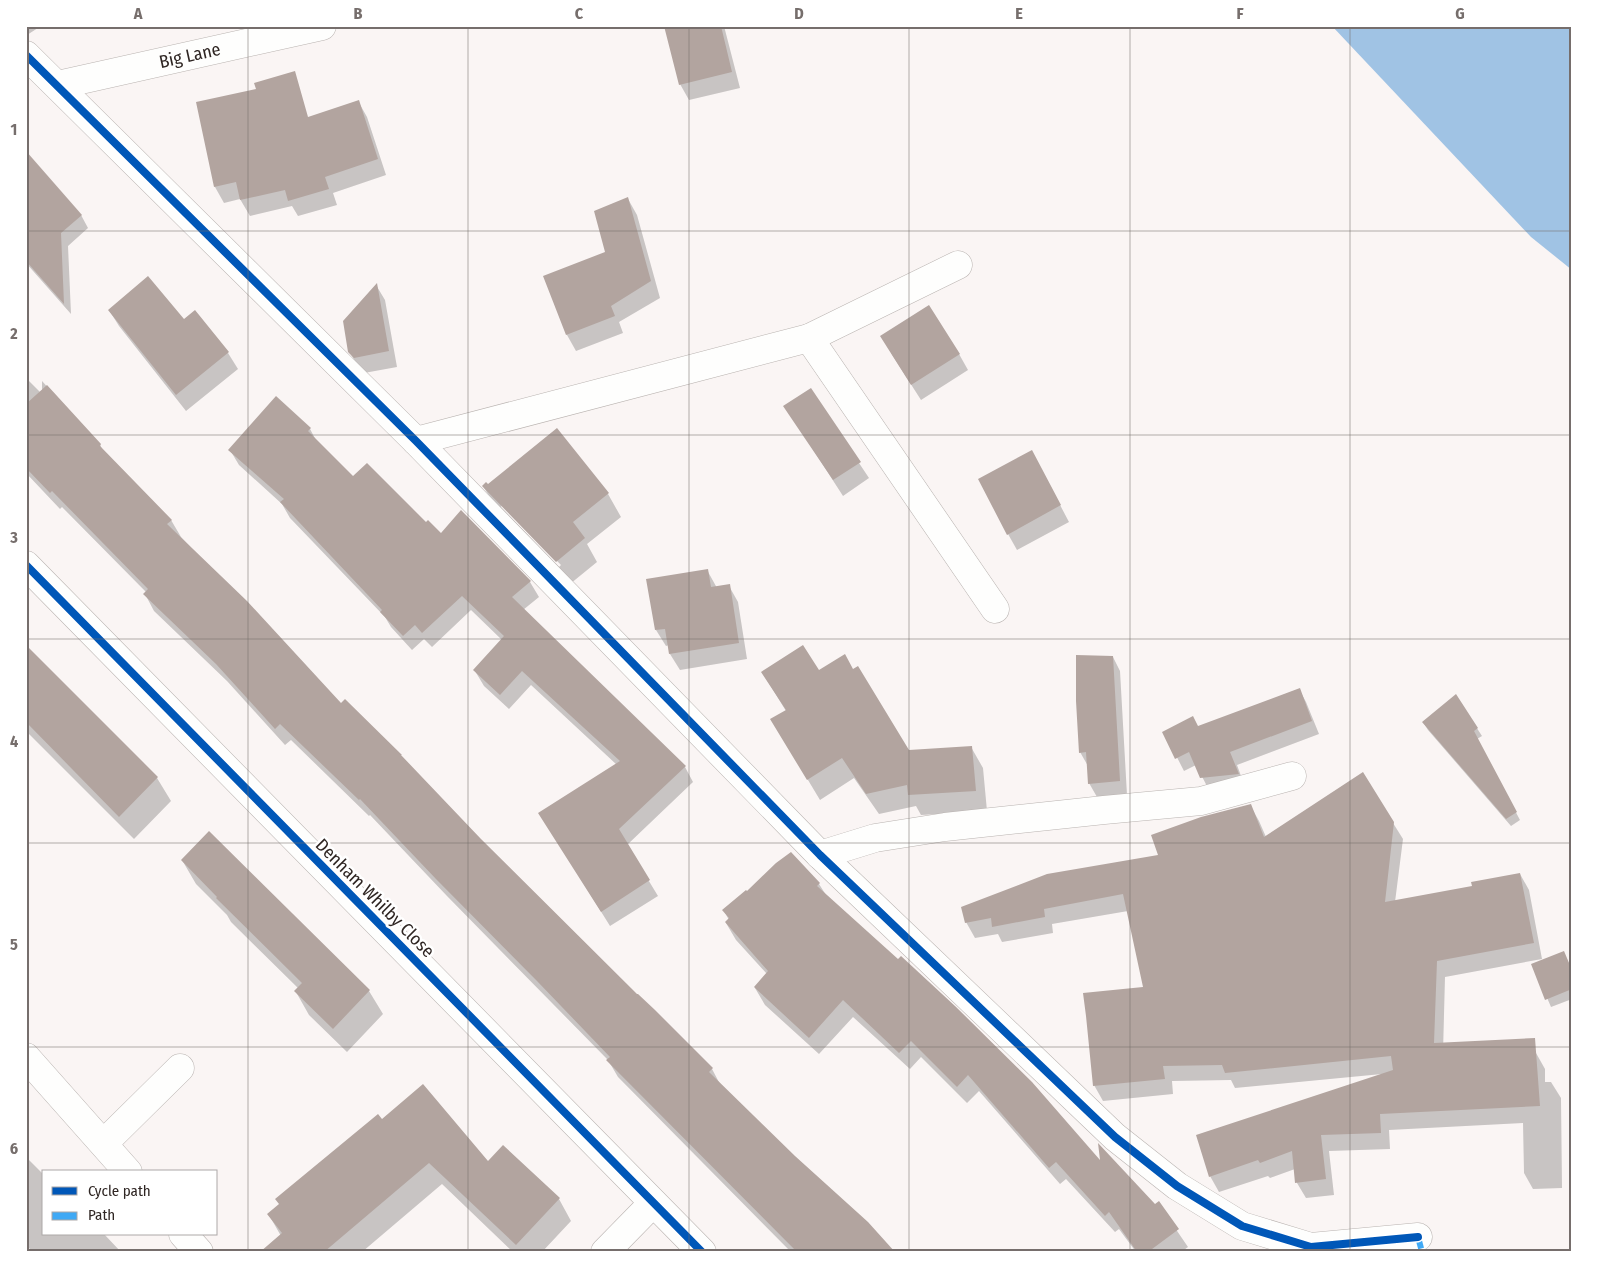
<svg xmlns="http://www.w3.org/2000/svg" width="1598" height="1278" font-family="'Fira Sans Condensed',sans-serif">
	<rect width="100%" height="100%" fill="#faf5f4"/>
	<path fill="#a0c3e4" d="M1332 26H1572V270L1531 237Z"/>
	<path fill="#0003" fill-rule="evenodd" d="M26 26H41L27 35Z
		M665 26H724L740 88 689 100 680 84Z
		M358 101 367 117 386 175 333 193 337 205 298 216 292 206 250 216 240 199 224 203 215 187 197 103 271 153Z
		M26 154 81 215 88 228 68 246 71 314 26 263Z
		M628 199 637 215 660 298 619 322 623 333 576 351 567 335 545 277 607 253Z
		M376 285 385 300 397 367 364 373 359 368 349 351Z
		M109 310 183 321 195 311 228 353 238 369 186 411 119 326Z
		M891 353 959 354 968 370 921 400Z
		M26 378 42 394V381L100 445 105 454 171 520 181 537 341 705 481 840 712 1069 721 1086 893 1252H791L618 1077 608 1060 447 896 370 815 369 816 291 740 285 745 227 681 154 611 145 594 146 592 62 507 60 509 26 473Z
		M785 406 859 463 869 478 843 496Z
		M310 429 318 444 353 478 426 524 441 535 461 512 530 582 539 597 523 610 685 767 693 782 627 845 658 896 610 926 549 828 617 765 531 685 509 709 484 686 475 671 502 640 471 610 432 647 424 639 412 650 391 627 385 617 290 518 282 504 239 465 230 450Z
		M557 430 608 494 621 517 587 544 597 562 570 584 497 509 483 486H488ZM502 505 561 565 559 567 501 507Z
		M1040 467 1069 522 1017 550 1008 534Z
		M707 570 717 588 729 586 738 602 747 659 680 670 670 654 669 645 666 646 656 630Z
		M26 647 157 778 171 801 134 839 26 731Z
		M1113 657 1120 671 1127 795 1097 797 1089 783 1088 766 1080 752Z
		M853 670 908 752 971 747 983 768 987 811 921 815 916 806 879 814 854 778 820 800 784 740 786 711 762 672Z
		M1299 689 1306 702 1319 734 1237 765 1245 787 1209 790 1196 765 1184 771 1164 732 1198 727Z
		M1456 696 1482 736 1477 739 1520 820 1511 826 1428 730 1423 722Z
		M1250 805 1259 821 1266 837 1393 823 1403 839 1395 902 1473 887 1520 874 1529 890 1542 959 1445 977 1443 1053H1536L1545 1069V1082H1551L1561 1098 1562 1188 1533 1189 1524 1173 1523 1123 1389 1130 1390 1149 1329 1151 1334 1195 1306 1198 1297 1183 1295 1169 1270 1178 1268 1176 1219 1192 1210 1176 1382 1074 1235 1088 1231 1080 1172 1081 1173 1094 1103 1101 1094 1085 1144 988 1128 911 1052 924 1053 933 1002 942 998 934 975 938 966 922 1160 856Z
		M209 833 369 991 383 1014 347 1052 309 1015 296 992 299 989 231 922 227 915 196 884 182 860Z
		M791 854 819 884 826 895 1101 1164 1154 1205 1158 1203 1188 1247 1181 1252H1136L1119 1229 1115 1232 1066 1179 1060 1184 979 1091 967 1103 921 1057 910 1069 853 1017 819 1054 765 1005 755 988 767 974 736 940 726 923 729 920 724 911Z
		M1533 965 1572 970V999L1551 1007Z
		M382 1120 488 1163 559 1199 571 1221 542 1252H513L442 1184 362 1252H275L281 1236 269 1215Z
		M26 1157 44 1175V1234H104L121 1252H33L26 1245Z"/>
	<path fill="#b2a49f" d="M664 26H721L732 72 679 85Z
		M295 71 308 117 359 100 378 159 325 177 329 189 288 201 285 190 240 200 236 182 214 187 196 102 256 89 254 83Z
		M26 151 82 215 61 233 64 304 26 261Z
		M628 197 651 281 611 306 615 316 566 335 543 276 605 252 594 211Z
		M148 276 184 319 195 310 229 352 176 395 108 310Z
		M377 283 389 351 354 358 348 352 343 321Z
		M929 305 960 354 911 385 880 336Z
		M47 385 101 444 100 446 172 520 167 524 247 601 341 703 345 699 402 755H401L481 839 637 994H638L655 1010 713 1068 709 1072 795 1156 868 1222 895 1252H797L606 1060 610 1057 537 981 436 879 360 799 359 800 280 724 275 729 216 664 143 594 148 589 52 491 50 493 26 468V404Z
		M811 388 861 462 833 480 783 406Z
		M276 396 311 428 308 431 353 476 367 463 426 522 428 520 441 533 461 510 531 581 512 597 686 766 619 829 650 880 601 912 538 813 620 761 522 671 500 695 473 670 504 636 462 596 422 633 415 625 403 636 380 612 382 610 280 502 284 499 228 450Z
		M557 428 609 493 573 522 585 538 556 562 482 486 486 482 488 484Z
		M1032 450 1061 505 1007 535 978 479Z
		M708 569 711 587 730 584 739 643 669 654 665 629 655 630 646 579Z
		M26 645 158 777 119 817 26 722Z
		M803 645 819 670 845 654 853 669 858 666 909 750 972 746 976 791 908 795 907 785 866 794 842 758 807 780 770 719 786 710 761 672Z
		M1076 655 1113 656 1120 781 1088 784 1086 752 1079 753 1076 701Z
		M1300 688 1312 721 1230 752 1239 774 1200 778 1189 752 1175 759 1162 732 1193 716 1198 726Z
		M1456 694 1478 728 1474 731 1517 812 1506 819 1422 722Z
		M1363 772 1394 822 1385 902 1472 886 1471 882 1520 873 1534 943 1437 961 1434 1043 1535 1038 1540 1106 1380 1114 1381 1133 1321 1135 1326 1179 1295 1183 1292 1151 1260 1163 1258 1160 1209 1177 1196 1135 1393 1070 1391 1056 1225 1073 1222 1065 1163 1066 1165 1079 1093 1086 1086 1016 1083 993 1143 987 1123 894 1044 909 1045 917 992 927 991 918 965 923 961 907 1047 874 1158 855 1151 835 1201 817 1251 804 1264 837Z
		M209 831 370 990 333 1029 294 991 302 983 216 898 217 897 181 860Z
		M791 852 820 883 817 886 898 959 901 956 955 1006 1032 1082 1100 1160 1098 1143 1155 1204 1159 1201 1179 1229 1148 1252H1137L1109 1212 1105 1216 1056 1162 1049 1168 968 1075 957 1087 911 1041 899 1053 843 1000 809 1038 754 987 768 971 725 922 729 918 722 910 746 890 747 891 776 863Z
		M1564 951 1572 970V989L1545 1000 1531 964Z
		M423 1084 488 1161 503 1145 560 1198 516 1245 429 1163 324 1252H260L282 1233 267 1214 279 1204 275 1199 378 1114 382 1119Z"/>
	<g fill="none" stroke-linecap="round" stroke-linejoin="round">
		<defs>
			<g id="minor">
				<path d="M26 55 416 441 820 855 1115 1137 1177 1186 1242 1226 1311 1247 1418 1237"/>
				<path id="s1" d="M58 85 322 26"/>
				<path d="M809 338 995 609"/>
				<path d="M416 441 809 338 958 265"/>
				<path d="M26 565 702 1252"/>
				<path d="M820 855 875 838 945 827 1104 810 1201 801 1292 776"/>
				<path d="M26 1057 128 1172"/>
				<path d="M104 1143 180 1068"/>
				<path d="M183 1234 199 1252"/>
				<path d="M605 1252 653 1203"/>
			</g>
		</defs>
		<use href="#minor" stroke="#b9b3b0" stroke-width="29"/>
		<use href="#minor" stroke="#fefefd" stroke-width="28"/>
		<path stroke="#3fa9f5" stroke-width="6" stroke-dasharray="12 6" stroke-linecap="butt" d="M1418 1237 1422 1252"/>
		<defs>
			<path id="cycleway" d="M26 55 416 441 820 855 1115 1137 1177 1186 1242 1226 1311 1247 1418 1237
				M26 565 702 1252"/>
		</defs>
		<use href="#cycleway" stroke="#fff" stroke-width="11"/>
		<use href="#cycleway" stroke="#0057b8" stroke-width="8"/>
	</g>
	<path fill="none" stroke="#766e6c" stroke-width="1" stroke-opacity="0.55" d="M248 26V1252M468 26V1252M689 26V1252M909 26V1252M1130 26V1252M1350 26V1252M26 231H1572M26 435H1572M26 639H1572M26 843H1572M26 1047H1572"/>
	<g text-anchor="middle" dominant-baseline="central" stroke-width="5" stroke-linejoin="round" paint-order="stroke">
		<g font-size="18" fill="#2f2623" stroke="#fff">
			<text stroke="none"><textPath href="#s1" startOffset="135">Big Lane</textPath></text>
			<text transform="translate(375 898) rotate(45)">Denham Whilby Close</text>
		</g>
	</g>
	<rect width="1598" height="1278" fill="none" stroke="#ffffff" stroke-width="55"/>
	<rect x="42" y="1170" width="175" height="65" fill="#ffffff" stroke="#aca8a7"/>
	<rect x="52" y="1187" width="25" height="8" fill="#0057b8" stroke="#aca8a7"/>
	<text x="88" y="1196" font-size="15" fill="#2f2623">Cycle path</text>
	<rect x="52" y="1212" width="25" height="8" fill="#3fa9f5" stroke="#aca8a7"/>
	<text x="88" y="1220" font-size="15" fill="#2f2623">Path</text>
	<rect x="28" y="28" width="1542" height="1222" fill="none" stroke="#766e6c" stroke-width="2"/>
	<g font-size="16" text-anchor="middle" font-weight="bold" fill="#766e6c">
		<text x="138" y="19">A</text>
		<text x="358" y="19">B</text>
		<text x="579" y="19">C</text>
		<text x="799" y="19">D</text>
		<text x="1019" y="19">E</text>
		<text x="1240" y="19">F</text>
		<text x="1460" y="19">G</text>
		<text x="14" y="135">1</text>
		<text x="14" y="339">2</text>
		<text x="14" y="543">3</text>
		<text x="14" y="747">4</text>
		<text x="14" y="950">5</text>
		<text x="14" y="1154">6</text>
	</g>
</svg>
